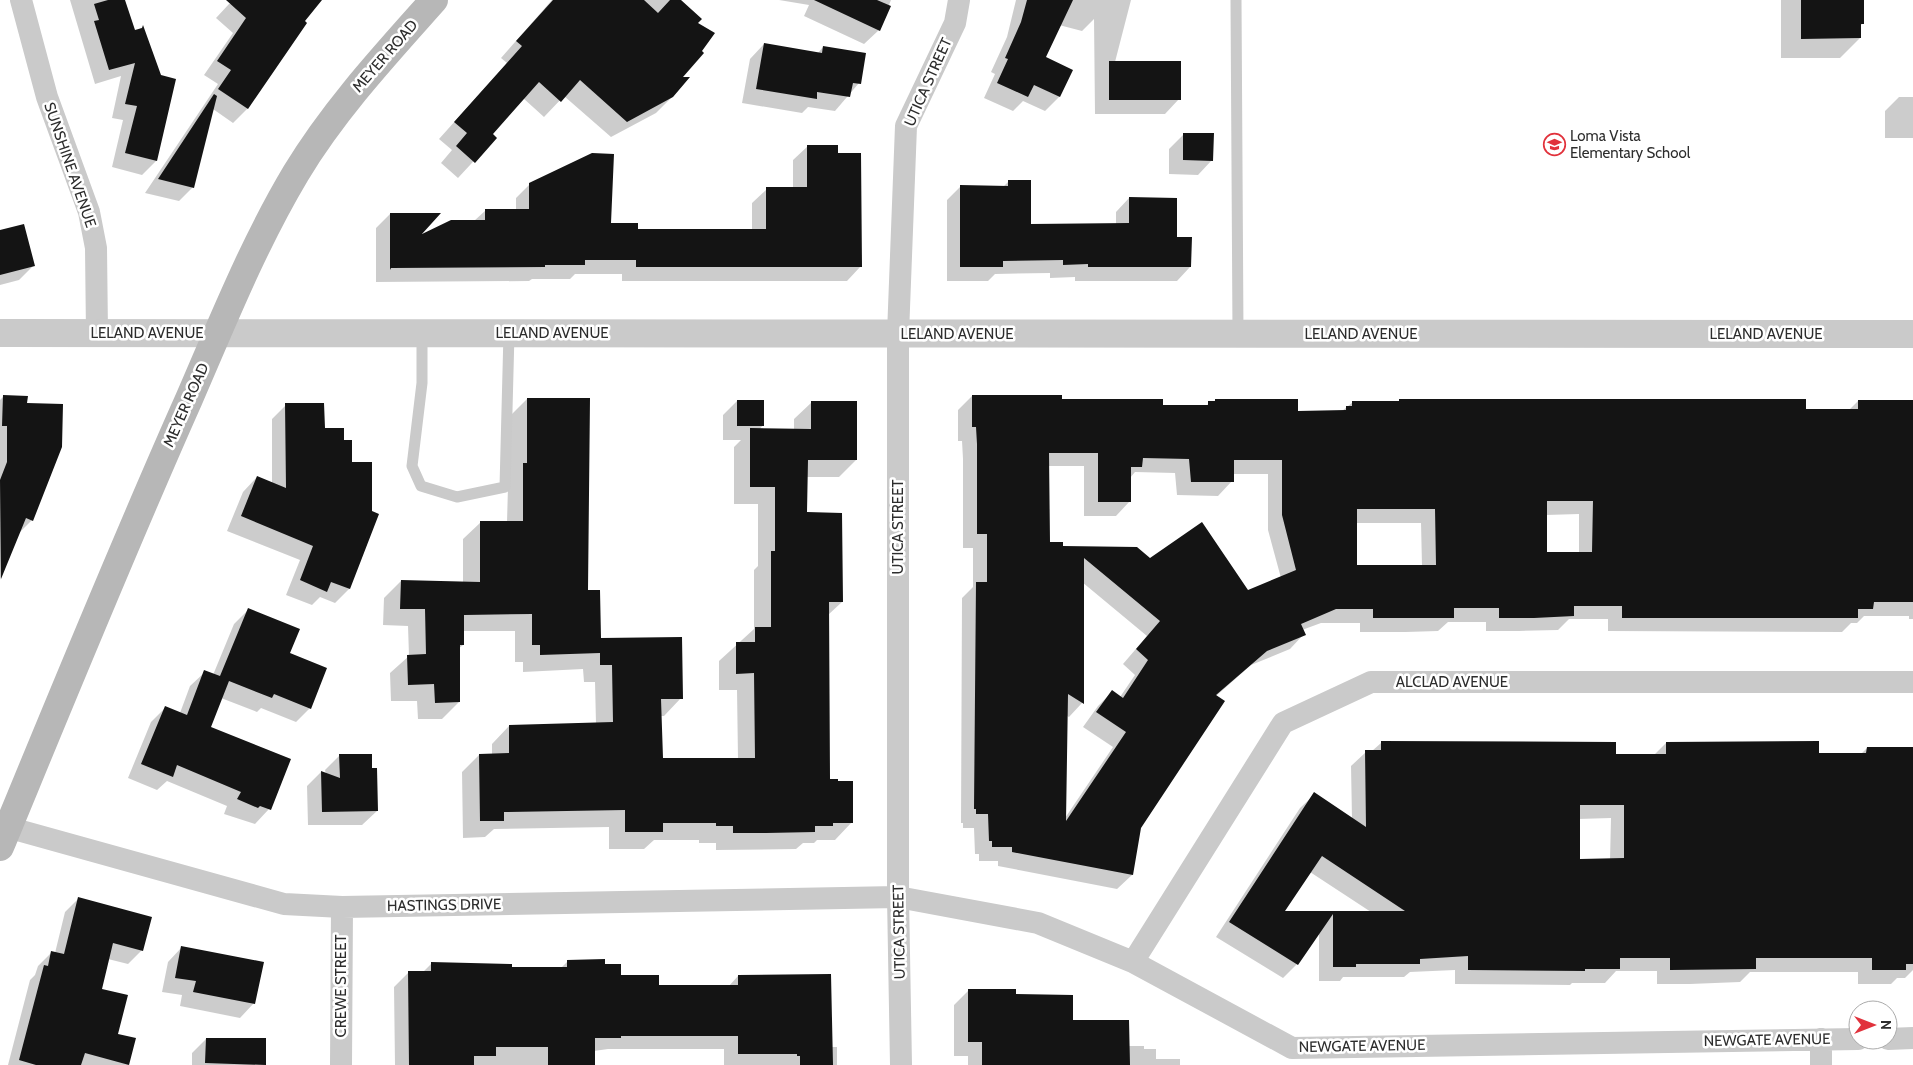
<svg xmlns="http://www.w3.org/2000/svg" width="1913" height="1065" font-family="Cabin,sans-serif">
	<rect width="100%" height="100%" fill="#fff"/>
	<path fill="#0003" fill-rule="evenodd" d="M70 0H124L134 32 143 27 160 76 174 80 156 161 142 175 112 167 123 120 112 118 121 76 95 84Z
		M243 0H304V21L248 108 233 123 213 109 193 187 179 201 145 193 218 84 204 75 233 33 216 18 229 4Z
		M552 0H679L696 23 681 78 673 96 656 113 611 137 564 96 544 117 523 98 491 134 495 138 458 178 441 163 452 150 439 139 507 63 501 58Z
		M779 0H891L879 30 864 44 804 16 809 5Z
		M1016 0H1131L1115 62 1179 99 1165 114H1095L1094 19 1082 31 1059 25 1044 58 1071 70 1059 97 1045 111 1023 101 1013 111 984 98 995 74 991 72 1007 37Z
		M1781 0H1863V23L1860 26V38L1840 58H1781Z
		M764 44 818 53 823 47 859 83 835 111 808 107 802 113 742 103 750 59Z
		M1899 97H1913V138H1885V111Z
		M1184 134 1212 160 1198 175 1169 174V149Z
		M808 146 836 155 861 266 847 281H622V274H575L570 279H532L529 281 376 282V228L390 214 417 238 474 221 486 210H516V198L530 184 610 224 636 230H752V203L767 189H793V160Z
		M1008 182 1030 225 1116 224V212L1129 198 1176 238 1190 267 1177 281H1075V277L1050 278V273L995 274 988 281H947V200L961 186 1003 187Z
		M0 231 33 266 19 280 0 285Z
		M4 396 32 520 18 534 0 580V400Z
		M972 396 1161 406H1205L1216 400 1297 412 1342 411 1353 402H1398L1400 400 1805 410H1849L1858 401H1913V619H1909V616H1864L1857 623H1851L1842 632 1608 631V619H1569L1558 630 1519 631H1486V622H1448L1438 631 1406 632H1360V623H1321L1302 630 1304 634 1290 649 1251 665 1216 696 1140 828 1132 875 1117 889 998 866V861H979V854H975L974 828H963V823H961L962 598 973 587V548H963V459L962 441H958V410ZM1048 466H1084V516H1116L1130 501V478L1135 472 1175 473 1177 495 1218 496 1232 481V474H1268V530L1281 578 1248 592 1150 559 1061 548 1049 543ZM1579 514V553H1546V515ZM1356 523H1421L1422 566H1356ZM1082 582 1147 636 1123 664 1135 675 1120 697 1112 692 1098 706 1083 727 1113 747 1065 818 1067 716 1069 717 1082 703Z
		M527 399 600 639 681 698 664 716H660L661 759H738L737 690H719V661L754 629V570L758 566V504H734V447L741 440H723V415L737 401 763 425 759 430H794V419L812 402 856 460 839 477H806V513L842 602 828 615 829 780 852 822 835 840H817L814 843H803L796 849 716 850V843H699V840H654L644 849H609V827L494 829 485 837 463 838 462 772 479 755H492V744L509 726 596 724 595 682H584L583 669 523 672V662H515V631H463V645L458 649 459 702 442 719H418L417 701H391L390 673 409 656 408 626 383 625 384 598 401 581 463 582V539L481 522H507L510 416Z
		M286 405 343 442 370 512 378 515 349 589 335 603 320 597 312 605 286 595 300 560 227 531 243 492 257 477 272 483V419Z
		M248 610 289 654 310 708 296 722 261 708 257 712 221 698 209 728 269 809 255 824 224 814 227 806 167 781 157 790 128 778 151 722 165 708 180 713 190 686 205 672 213 675 234 624Z
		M1381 743 1615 755H1654L1666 743 1818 754H1861L1867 748H1913V970L1905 978H1897L1891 984H1858V972H1750L1740 982 1690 984H1657V971H1616L1605 983H1572L1570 985 1455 984V970L1410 972 1404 977H1343L1340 981H1319V932L1297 964 1283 978 1216 937 1300 808 1315 794 1352 819 1351 766 1366 752 1372 751ZM1611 818 1610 860H1578V819ZM1310 872 1371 912H1283Z
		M340 755 371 770 377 811 362 825H308L307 786 321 772 326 774 325 770Z
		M79 898 142 950 128 964 108 959 100 989 117 1035 135 1039 128 1065H8L30 980 35 975 38 966 52 952 55 953 65 912Z
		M182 947 254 1003 240 1018 180 1006 182 995 162 992 168 962Z
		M568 961 604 965 620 976 657 987H728L738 976 831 1047H837V1065H724V1049H608L594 1051 593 1065H395L394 987 408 973H422L431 964 510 969H560Z
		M968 991 1015 995 1128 1046H1144V1049H1156V1059H1180V1065H968V1056H954V1005Z
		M206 1039H265L264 1065H192V1053Z"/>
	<path fill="#141414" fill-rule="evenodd" d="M108 0H125L135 30 142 28 143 25 161 75 176 79 157 161 125 153 137 106 125 104 135 63 109 70 94 21 99 20 94 4Z
		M226 0H322L305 21 307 23 248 109 218 89 231 70 217 61 246 18Z
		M553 0H644L658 13 670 0H681L702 19 698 23 715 33 702 51 704 53 683 77H690L673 97 627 122 580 80 561 102 539 82 493 134 497 138 475 163 456 146 467 133 454 122 522 46 516 41Z
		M814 0H877L891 6 880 31Z
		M1027 0H1073L1046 57 1073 70 1060 97 1034 85 1028 97 997 83 1008 59 1005 58 1021 22Z
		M1801 0H1864V24H1861V38L1801 39Z
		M764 43 822 53 823 46 866 53 861 84 853 83 850 97 817 92V99L756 89Z
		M1109 61H1181V100H1109Z
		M214 94 217 96 194 188 158 179Z
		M1183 133H1214L1213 161 1183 160Z
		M807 145H838V153H861L862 267H636V260H585V265H545V267L391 268 390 270V213H441L422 234 451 220H485V209H529V183L592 153 614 154 611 223H638V229H766V187H807Z
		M1008 180H1031V224L1129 223V197L1177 198V237H1192L1191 267H1088V264L1063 265V260L1003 261V267H960V185L1008 186Z
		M24 224 35 266 0 275V230Z
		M3 395 28 396 27 403 63 404 62 447 33 521 26 518 1 579 0 480 7 462V426H2Z
		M972 395H1062V399H1163V405H1208V401H1215V399H1298V411L1346 410V406H1352V401H1399V399H1806V409H1858V400H1913V602H1874L1873 609H1858V618H1622V606H1574V616L1534 618H1499V608H1454V618H1373V609H1336L1301 624 1306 635 1267 651 1216 695 1225 701 1141 828 1133 875 1012 852V847H992V841H989L988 814H976V809H974L976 582H987V534H977V444L976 427H972ZM1049 453H1098V502H1131V467H1142L1143 458 1189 459 1191 482H1234V460H1282V515L1296 570 1248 590 1202 522 1150 558 1137 547 1063 546V542H1050ZM1547 501H1593L1592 552H1547ZM1357 509H1435L1436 565H1357ZM1084 558 1160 621 1136 649 1148 660 1123 698 1112 690 1096 712 1126 732 1066 821 1068 694 1084 704Z
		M527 398H590L588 590H600L601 638 682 637 683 699H661L663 758H755L754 673 736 674V642H755V627H771V551H775V487H750V428L811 429V401H857V460H808L807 512 842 513 843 602H829L830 779H838V781H853V823H833V826H815V832L766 833H733V826H716V823H663V832H625V810L504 812V821H480L479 754 509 753V725L613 722 612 665H600V653L540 655V645H532V614L464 615V645H460V702L435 703 434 684 408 685 407 655 426 654 425 609H400L401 580 480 582V521H523V463H527Z
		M737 400H764V426H737Z
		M285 403H324L325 428H344V440H352V462H372V511L379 514 350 589 331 582 327 592 300 580 313 546 241 516 257 476 286 488Z
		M248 608 300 629 290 653 327 668 311 709 274 694 272 698 229 681 211 727 291 759 271 810 260 806 258 808 237 799 241 792 177 765 173 777 141 764 165 706 187 715 204 670 220 676Z
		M1381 741 1616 742V754H1666V742L1819 741V753H1866L1867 747H1913V964H1906V970H1872V958H1756V969L1670 970V958H1620V969H1585V971L1468 970V956L1420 959V964H1356V967H1333V914L1298 965 1229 922 1314 792 1366 827 1365 750H1381ZM1580 805H1624V858L1580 859ZM1322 856 1405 911H1285Z
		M339 754H372V768H377L378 811 322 812 321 771 340 778Z
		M78 897 152 917 143 951 113 943 102 989 128 995 118 1034 136 1038 129 1065 85 1053 81 1065H36L19 1060 44 965 48 966 51 951 64 954Z
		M181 946 264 962 255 1004 193 992 196 981 175 978Z
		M605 959V964H621V975H659V985H738V975L831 974 833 1065H800V1056H797V1054H738V1036H621V1038H595V1065H548V1047H496V1056H474V1065H409L408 971H431V962L512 964V967H567V960Z
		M968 989H1016V994L1073 995V1020H1129L1130 1065H982V1042H968Z
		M206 1038H266V1065L205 1063Z"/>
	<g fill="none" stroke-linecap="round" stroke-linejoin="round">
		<path stroke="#cacaca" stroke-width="11" d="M1236 0 1238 334
			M422 333V383L412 466 421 486 457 497 505 487 509 333"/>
		<path stroke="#cacaca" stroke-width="22" d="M21 0 47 97 89 212 96 248 97 333
			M0 825 284 904 342 907 898 897 1038 923 1133 962 1292 1048 1858 1039
			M1133 962 1283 723 1371 682H1913
			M1888 1039 1913 1038
			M341 1065 342 907
			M901 1065 898 897V334L906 126 955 23 959 0
			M1821 1065V1039"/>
		<path stroke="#cacaca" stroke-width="28" d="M0 333 1913 334"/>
		<path stroke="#b7b7b7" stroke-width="28" d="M0 847C62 697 123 547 189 399 222 323 253 245 296 173 334 110 385 55 434 0"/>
	</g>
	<defs>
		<symbol id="school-ring" viewBox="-11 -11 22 22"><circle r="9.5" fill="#fff" stroke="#e1323c" stroke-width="1.5"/><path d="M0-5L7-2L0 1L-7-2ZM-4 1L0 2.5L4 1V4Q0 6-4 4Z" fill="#e1323c"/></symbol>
	</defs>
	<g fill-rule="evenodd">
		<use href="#school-ring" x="1542" y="132" width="25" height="25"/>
	</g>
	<g text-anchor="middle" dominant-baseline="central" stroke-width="5" stroke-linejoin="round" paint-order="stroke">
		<g font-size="15" fill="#2d2d2d" stroke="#fff">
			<text transform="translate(385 56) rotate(-49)">MEYER ROAD</text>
			<text transform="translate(928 82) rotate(-66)">UTICA STREET</text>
			<text transform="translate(70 165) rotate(71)">SUNSHINE AVENUE</text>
			<text x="147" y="333">LELAND AVENUE</text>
			<text x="552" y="333">LELAND AVENUE</text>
			<text x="957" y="334">LELAND AVENUE</text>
			<text x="1361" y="334">LELAND AVENUE</text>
			<text x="1766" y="334">LELAND AVENUE</text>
			<text transform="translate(186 405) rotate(-66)">MEYER ROAD</text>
			<text transform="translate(898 527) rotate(-90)">UTICA STREET</text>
			<text x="1452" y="682">ALCLAD AVENUE</text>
			<text transform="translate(444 905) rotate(-1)">HASTINGS DRIVE</text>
			<text transform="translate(899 932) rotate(-91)">UTICA STREET</text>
			<text transform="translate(341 986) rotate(-90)">CREWE STREET</text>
			<text transform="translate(1767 1040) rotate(-1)">NEWGATE AVENUE</text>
			<text transform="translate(1362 1046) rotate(-1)">NEWGATE AVENUE</text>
		</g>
		<g font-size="15" fill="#2d2d2d" stroke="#fff" text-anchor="start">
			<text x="1570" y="136">Loma Vista<tspan x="1570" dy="17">Elementary School</tspan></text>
		</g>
	</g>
	<g transform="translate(1873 1025) rotate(90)"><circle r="24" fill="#ffffff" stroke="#ababab"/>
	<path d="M0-4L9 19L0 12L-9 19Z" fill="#e1323c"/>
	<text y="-8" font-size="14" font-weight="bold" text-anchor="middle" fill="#2d2d2d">N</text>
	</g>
</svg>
